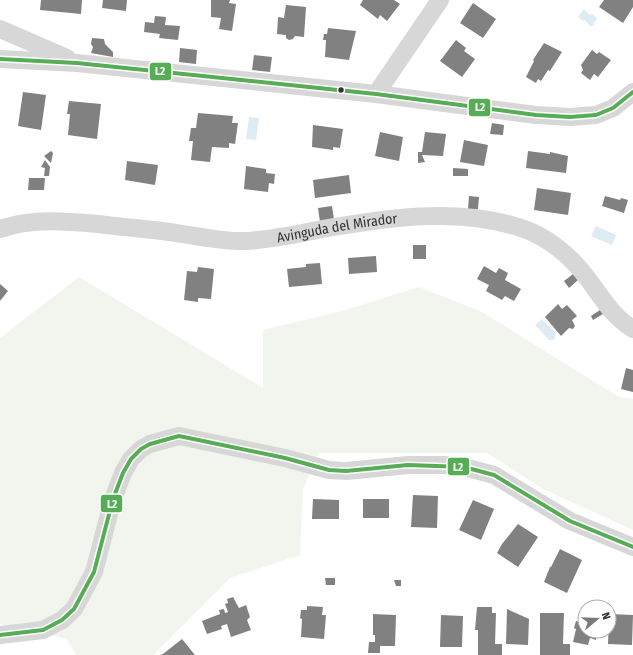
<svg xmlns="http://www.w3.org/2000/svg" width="633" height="655" font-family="'Fira Sans Condensed',sans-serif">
	<rect width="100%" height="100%" fill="#fff"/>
	<path fill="#f1f5ed" d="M79 277 263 388V330L342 311 419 287 482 312 619 397 633 399V530L543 489 487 453H319L303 489 300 555 230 578 153 655H76L67 639 0 624V338Z"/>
	<path fill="#ddebf3" d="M584 9 590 15 592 14 597 18 593 26H590L585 20 583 21 578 17Z
		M249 117 259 118 256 140 246 139Z
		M596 226 616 235 612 245 591 236Z
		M542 319 556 333 554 340H549L535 325Z"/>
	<path fill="#818181" d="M41 0H82L81 14 40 10Z
		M103 0H127L126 11 102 8Z
		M211 0H230L229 3 236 4 232 31 219 29 221 18 211 17Z
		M363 0H394L400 4 387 21 380 15 378 19 360 5Z
		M604 0H633V7L623 23 599 7Z
		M473 3 496 19 483 38 460 23Z
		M286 5 306 7 304 37 295 36 293 39 289 40 286 38V35L277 34 278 17 284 18Z
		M155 16 166 17 165 25 180 26 178 40 159 38 160 34 144 32 145 22 154 23Z
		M328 28 356 31 349 60 325 57 326 40H323L324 34H327Z
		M92 38 104 39 105 44 113 52V57L91 53 93 47 91 44Z
		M456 40 466 48 464 51 475 59 462 77 440 61Z
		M544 43 562 52 550 71 548 70 541 81 538 79 536 83 526 77 534 61 533 60Z
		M180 48 197 50 196 64 179 62Z
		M592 50 597 54 599 52 611 60 598 77 594 74 590 80 581 73 583 70 581 65Z
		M254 55 272 57 270 72 252 70Z
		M23 92 46 95 41 130 18 126Z
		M69 101 101 104 97 139 68 135 70 114H67Z
		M198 113 233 116 232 123H238L235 144 229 143V148L212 147 210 162 191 160 193 141H189L191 128H196Z
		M492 123 504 125 503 135 490 134Z
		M313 125 343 129 340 148 333 147V150L312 147Z
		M380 132 403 137 399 161 375 156Z
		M425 132 446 134 443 156 422 155 425 162 418 163V152H422Z
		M464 140 488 145 484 166 460 162Z
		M51 151 53 153 51 163 44 156Z
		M528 151 550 154V152L568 156 566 173 526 168Z
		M45 160 50 167 49 176H44L45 168 41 167Z
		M127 161 158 165 155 185 125 180Z
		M246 166 266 169V173L275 174 274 184 269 183 268 192 244 189Z
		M453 168 468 169V176H453Z
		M349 175 351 193 315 198 313 180Z
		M29 178H45L44 190H28Z
		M537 188 571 193 568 215 534 210Z
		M469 196 479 197 478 209H468Z
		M605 196 620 200 621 198 628 200 624 213 602 206Z
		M332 206 334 220 320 222 318 208Z
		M413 245H426V259H413Z
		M376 256 377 272 349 274 348 258Z
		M320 263 322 284 289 287 287 269 306 267V264Z
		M484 266 496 273 499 268 508 273 505 280 521 289 514 301 505 296 502 300 486 291 489 285 477 279Z
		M198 267 214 269 211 299 198 298V302L184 300 187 271 197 272Z
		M573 274 578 280 569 288 564 281Z
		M0 284 8 291 0 301Z
		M558 304 562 309 567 305 577 316 572 320 575 326 573 329 569 328 561 336 545 317Z
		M600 310 603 314 593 320 591 316Z
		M626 368 633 370V392L621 389Z
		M413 495 438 496 437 528 411 527Z
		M313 499 339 500V519H312Z
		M363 499H389V518H363Z
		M473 500 494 509 481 540 459 530Z
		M518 524 538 537 518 567 497 553 502 544Z
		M560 549 582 560 567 593 544 582 550 567H551Z
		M325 578H335V585H326Z
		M394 580H401V586H396Z
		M233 597 239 608 246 605 250 617 247 620 251 630 231 637 227 624 221 626 222 629 207 634 202 621 220 614 219 610 224 609 225 613 228 612 225 604 228 603 227 599Z
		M307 606 323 607 322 615H326L324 639 301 637 302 619 300 618 301 610H307Z
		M477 607H492V613H496L495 644H502V655H478V630H475Z
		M507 609 529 619 528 645 506 644Z
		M540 613H564L563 644H570V655H540Z
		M373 614 396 615 395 646H380V653H368L369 642H375V635H373Z
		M609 614 633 615 632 645 608 644Z
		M441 615 463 616 462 647H440Z
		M576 621 585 623V631H598L596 640 590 638 588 645 573 642 576 629 574 628Z
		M182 639 195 655H160L163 654Z"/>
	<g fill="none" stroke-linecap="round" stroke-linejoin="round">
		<g stroke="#d7d7d7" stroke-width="18">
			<path d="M0 29 67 58"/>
			<path d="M0 59 77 63 376 94 536 115 570 117 596 115 613 108 633 92"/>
			<path d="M376 94 440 0"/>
			<path id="s1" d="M0 229C32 218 65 221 98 224 122 227 146 229 169 232 192 235 214 240 237 241 260 242 298 234 322 229 386 218 455 207 518 227 546 235 571 256 588 279 602 298 613 317 633 329"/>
			<path d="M0 635 43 630 62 620 74 609 94 572 113 499 123 473 131 459 141 449 150 444 179 436 285 458 329 470 346 471 408 465H443L464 467 494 475 570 521 633 547"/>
		</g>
		<defs>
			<path id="bus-1" d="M0 59 77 63 376 94 536 115 570 117 596 115 613 108 633 92
				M0 635 43 630 62 620 74 609 94 572 113 499 123 473 131 459 141 449 150 444 179 436 285 458 329 470 346 471 408 465 464 467 494 475 570 521 633 547"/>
		</defs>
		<use href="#bus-1" stroke="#fff" stroke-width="7"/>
		<use href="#bus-1" stroke="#56ad56" stroke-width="4"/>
	</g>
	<circle fill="#333" stroke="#fff" stroke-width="1.5" cx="341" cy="90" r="3.5"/>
	<g text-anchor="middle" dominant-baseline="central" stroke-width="4" stroke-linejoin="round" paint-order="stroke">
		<g font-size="14" fill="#333" stroke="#fff">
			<text stroke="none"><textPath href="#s1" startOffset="340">Avinguda del Mirador</textPath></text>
		</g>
	</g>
	<g stroke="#fff" stroke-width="1.5">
		<rect x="149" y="62" width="23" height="19" rx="4" fill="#56ad56"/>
		<rect x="468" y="98" width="23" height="19" rx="4" fill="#56ad56"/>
		<rect x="447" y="457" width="23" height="19" rx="4" fill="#56ad56"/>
		<rect x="100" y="494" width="23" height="19" rx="4" fill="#56ad56"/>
	</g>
	<g font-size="11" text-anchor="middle" font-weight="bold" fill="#fff">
		<text x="160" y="75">L2</text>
		<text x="480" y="111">L2</text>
		<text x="458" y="471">L2</text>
		<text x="112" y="508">L2</text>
	</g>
	<g transform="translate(597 619) rotate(71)"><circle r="19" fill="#ffffff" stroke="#adadad"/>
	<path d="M0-3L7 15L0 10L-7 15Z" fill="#7a7a7a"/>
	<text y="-6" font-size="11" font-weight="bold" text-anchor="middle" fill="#333333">N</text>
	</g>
</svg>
